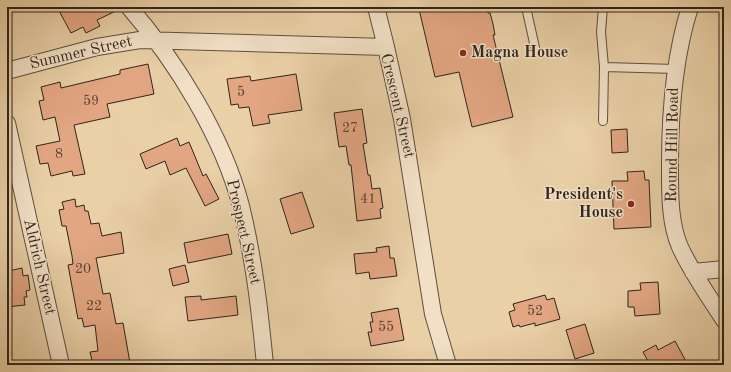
<svg xmlns="http://www.w3.org/2000/svg" width="731" height="372" font-family="'Old Standard TT',serif">
	<rect width="100%" height="100%" fill="#ead0a7"/>
	<filter id="stains"><feTurbulence type="fractalNoise" baseFrequency=".005" numOctaves="4"/><feColorMatrix values="0 0 0 0 .2 0 0 0 0 .09 0 0 0 0 .02 0 0 0 .5 -.17"/></filter>
	<radialGradient id="worn" r=".72"><stop offset=".6" stop-color="#630" stop-opacity="0"/><stop offset="1" stop-color="#630" stop-opacity=".3"/></radialGradient>
	<path fill="#e2a682" stroke="#2f241b" d="M57 7H120V9L97 20 100 26 86 33 83 27 71 33Z
		M425 7H487L488 13H490L493 24 495 35H493L513 117 472 127 459 72 435 77 419 9Z
		M148 64 154 94 107 104 110 117 74 125 85 174 73 176 72 171 51 176 48 163 40 164 36 146 60 141 55 117 43 120 39 101 44 100 41 87 60 82 61 88 120 74V70Z
		M296 74 302 110 268 115 270 123 253 126 249 107 239 108 238 104 231 105 227 79 250 76 251 81Z
		M362 109 367 143 363 144 368 175H370L372 189 380 188 383 208 380 209 381 218 357 221 351 165H349L346 146 339 147 334 113Z
		M627 129 628 152 612 153 611 130Z
		M177 138 180 146 189 142 203 176 206 174 219 199 205 206 186 168 170 175 165 161 146 169 140 154Z
		M644 171 645 180H649L651 227 614 229 612 181H628L627 172Z
		M302 192 314 227 291 234 280 199Z
		M75 199 76 207 84 205 85 211H88L91 224 99 223 102 236 121 232 124 253 96 258 103 294 110 293 116 324 123 323 130 363 121 365H93L90 352 98 351 95 325 84 327 82 318 78 319 68 265 73 264 72 256 66 226H62L59 210 64 209 62 202Z
		M228 234 232 254 188 263 184 243Z
		M389 246 390 258H394L397 276 370 279 369 272 356 274 354 254 377 252 376 248Z
		M185 265 189 282 173 286 169 269Z
		M22 268 23 276 28 275 30 290 26 291 27 297H24L25 305 7 307V291L12 290 9 271Z
		M658 282 660 314 635 316 634 307H628V291L641 290 640 283Z
		M545 295 547 300 554 298 560 319 535 326V323L520 327 519 325 513 327 509 312 515 310 513 304Z
		M201 296V300L236 296 238 315 188 321 185 297Z
		M398 308 404 340 371 346 368 332H372L370 322H373L371 313Z
		M585 324 594 353 575 359 566 330Z
		M675 341 688 365H650L643 352 656 345 658 350Z"/>
	<g fill="none" stroke-linecap="round" stroke-linejoin="round">
		<defs>
			<path id="lane" d="M526 7 536 52
				M603 7 601 32 604 67 676 69
				M603 121 604 67
				M464 365H472"/>
			<path id="street" d="M129 7C176 61 223 137 241 206 254 259 260 312 265 365
				M376 7 386 47
				M690 7C674 57 670 111 670 163 670 190 669 222 680 247 692 273 709 297 724 320
				M7 71 97 47 140 40 386 47 402 119 433 314 448 365
				M7 123 61 365
				M693 272 724 269"/>
		</defs>
		<use href="#lane" stroke="#5e4f3e" stroke-width="10"/>
		<use href="#street" stroke="#5e4f3e" stroke-width="18"/>
		<use href="#lane" stroke="#f1e0c6" stroke-width="8"/>
		<use href="#street" stroke="#f1e0c6" stroke-width="16"/>
	</g>
	<g fill="#8f2418" stroke="#f1e0c6" stroke-width="1.5">
		<circle cx="463" cy="53" r="4"/>
		<circle cx="631" cy="204" r="4"/>
	</g>
	<g text-anchor="middle" dominant-baseline="central" stroke-width="3" stroke-linejoin="round" paint-order="stroke">
		<g font-size="14" fill="#5c4435">
			<text x="241" y="92">5</text>
			<text x="91" y="101">59</text>
			<text x="350" y="128">27</text>
			<text x="59" y="154">8</text>
			<text x="368" y="199">41</text>
			<text x="83" y="269">20</text>
			<text x="94" y="306">22</text>
			<text x="535" y="311">52</text>
			<text x="386" y="327">55</text>
		</g>
		<g font-size="16" fill="#2f241b" stroke="#f1e0c6">
			<text transform="translate(81 53) rotate(-13)">Summer Street</text>
			<text transform="translate(397 106) rotate(77)">Crescent Street</text>
			<text transform="translate(673 145) rotate(-89)">Round Hill Road</text>
			<text transform="translate(243 232) rotate(77)">Prospect Street</text>
			<text transform="translate(39 267) rotate(77)">Aldrich Street</text>
		</g>
		<g font-size="16" font-weight="bold" fill="#2f241b" stroke="#f1e0c6" text-anchor="start">
			<text x="471" y="53">Magna House</text>
			<text x="623" y="195" text-anchor="end">President's<tspan x="623" dy="18">House</tspan></text>
		</g>
	</g>
	<rect width="731" height="372" fill="none" stroke="#ead0a7" stroke-width="24"/>
	<rect x="8" y="8" width="715" height="356" fill="none" stroke="#2f241b" stroke-width="2"/>
	<rect x="12" y="12" width="707" height="348" fill="none" stroke="#2f241b"/>
	<rect width="100%" height="100%" filter="url(#stains)"/>
	<rect width="100%" height="100%" fill="url(#worn)"/>
</svg>
